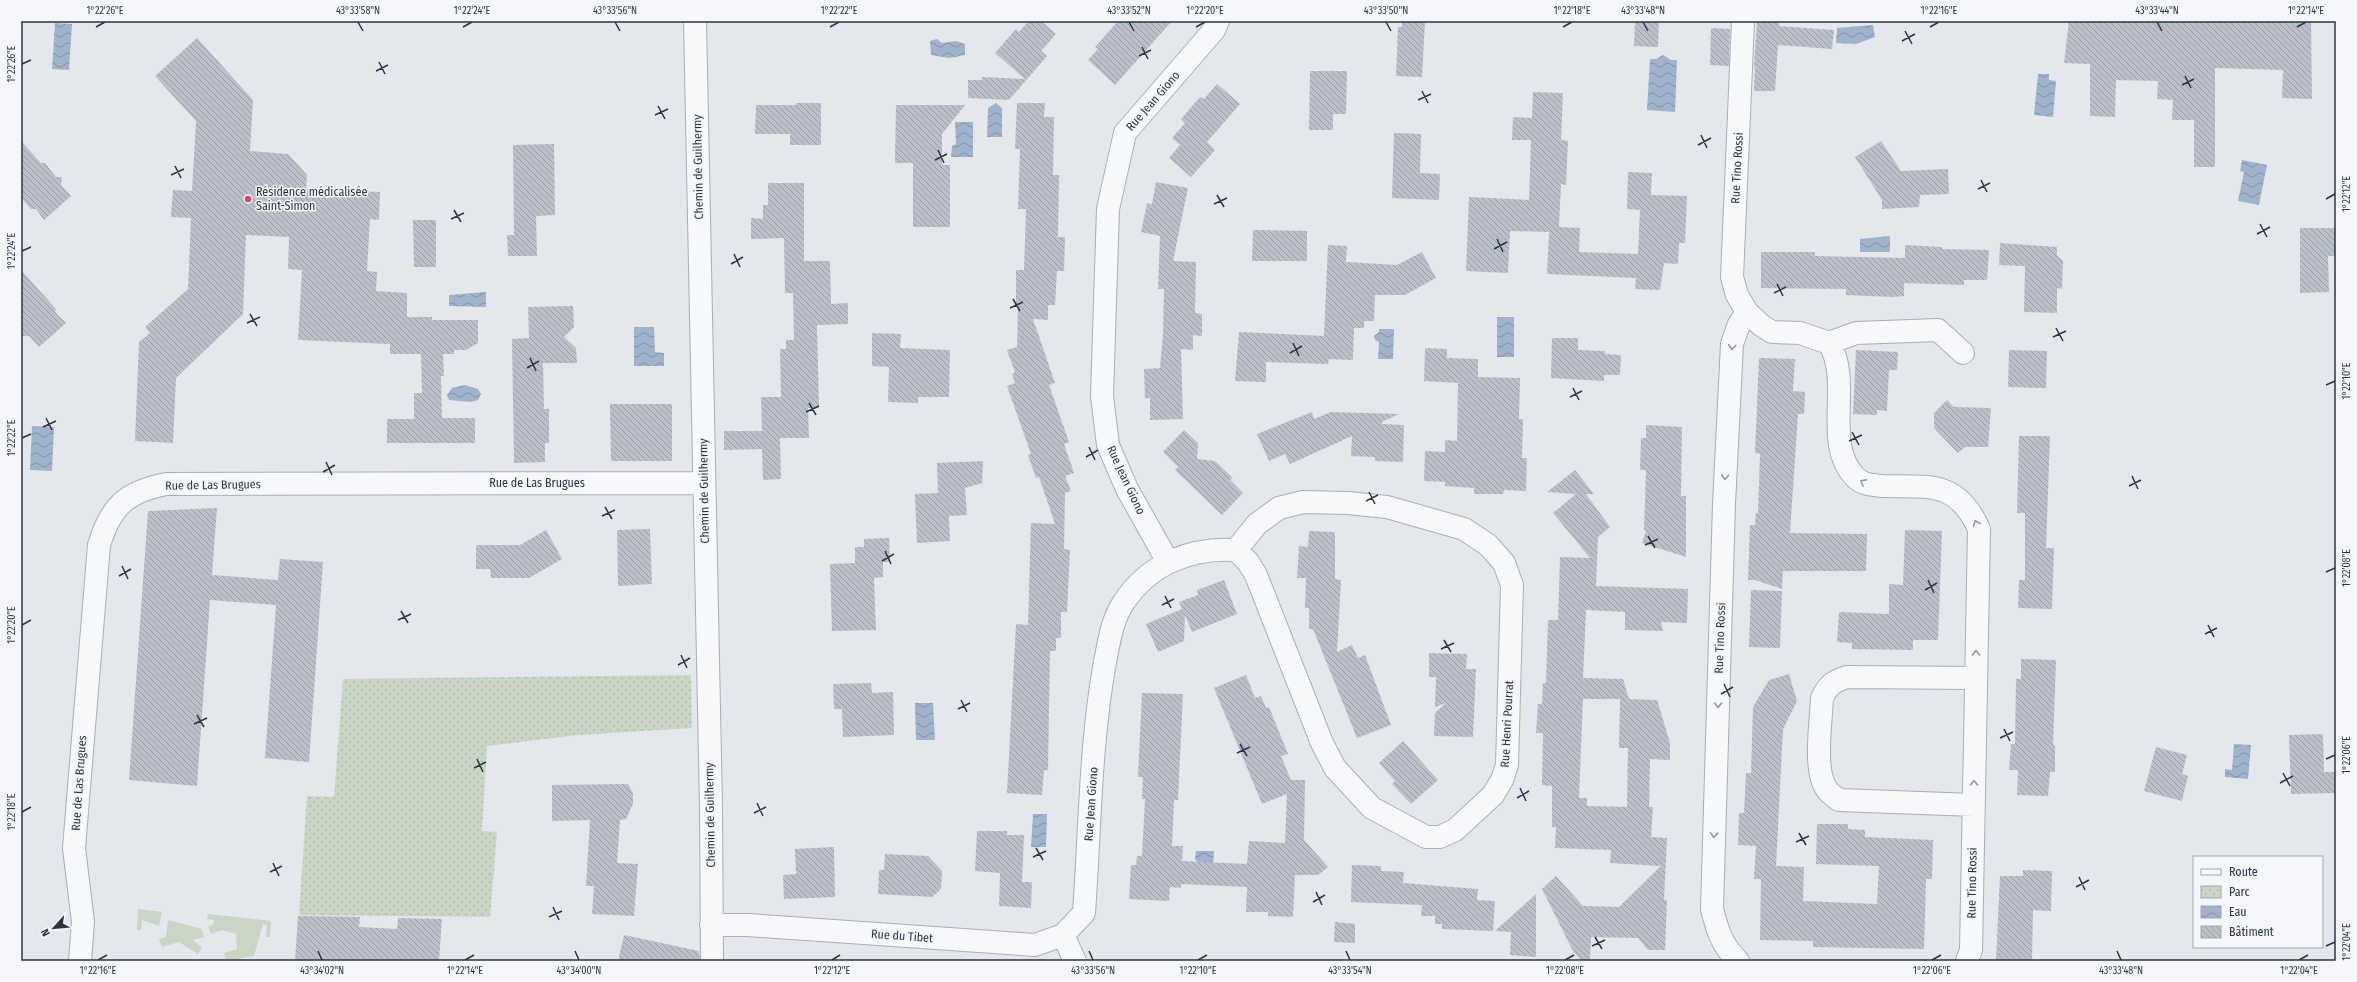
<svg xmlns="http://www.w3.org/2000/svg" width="2357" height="982" font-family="'Fira Sans Condensed',sans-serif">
	<defs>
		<pattern id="park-dots" width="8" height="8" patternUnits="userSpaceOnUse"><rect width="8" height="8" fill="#c9d6c5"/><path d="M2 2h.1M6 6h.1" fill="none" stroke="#adb8ab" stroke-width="1.8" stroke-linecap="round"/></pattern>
		<pattern id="water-waves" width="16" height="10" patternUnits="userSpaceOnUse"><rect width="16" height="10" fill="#9fb4cc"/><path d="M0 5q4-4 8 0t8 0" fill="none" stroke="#8293a7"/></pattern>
		<pattern id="building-back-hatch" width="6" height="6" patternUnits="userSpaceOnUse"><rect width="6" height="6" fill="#bbc0ca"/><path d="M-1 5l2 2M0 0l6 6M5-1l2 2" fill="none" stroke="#989da6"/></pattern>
	</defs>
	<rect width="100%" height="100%" fill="#e4e7ec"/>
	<path fill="#c9d6c5" d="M138 909 162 912 159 926 142 920 141 930H137Z
		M208 914 271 921 270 937H266L267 925 263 924 254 956 226 961 224 953 237 949 236 934 222 930 211 934 208 926 213 925 214 920 207 919Z
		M168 920 202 929 204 937 193 940 202 948 198 954 179 942 162 947 159 939 166 937Z"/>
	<path fill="url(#park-dots)" d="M691 675 692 728 578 735 487 746 482 831 497 832 490 917 299 915 307 796 334 797 343 679Z"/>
	<path fill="url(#water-waves)" d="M55 23 72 24 69 70 52 69Z
		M1873 25 1875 37 1856 44 1836 43 1837 28Z
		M937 39 942 43 956 41 965 44V55L949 58 931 55 930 41Z
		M1663 55 1671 60H1677L1675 112 1647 110 1650 59H1656Z
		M2038 74H2049V80L2056 81 2053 117 2034 115Z
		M996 103 1002 108V137H987L988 108Z
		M955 122H973V157H951L952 146 956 144Z
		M2242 160 2267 165 2259 205 2238 201 2244 172 2240 171Z
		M1890 236V252H1860V239Z
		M486 292V307L449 306V295Z
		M1497 317H1514V357H1497Z
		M634 327H654L655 352 664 353V366H634Z
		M1379 329H1394L1393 359H1378L1379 342 1375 340 1374 336 1379 332Z
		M465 385 478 389 481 394 478 400 471 402 449 400 447 395 452 388Z
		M32 426 54 427 52 471 30 470Z
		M915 703H933L935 740H916Z
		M2234 744 2251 745 2248 779 2225 777V769L2232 770Z
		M1033 814H1047L1046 847H1031Z
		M1196 851H1214L1212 881 1195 859Z"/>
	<path fill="url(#building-back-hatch)" fill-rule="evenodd" d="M1029 21H1041L1056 34 1041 51 1047 56 1009 100 968 98V80H982V77L1025 79 995 53 1016 29 1019 32Z
		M1118 21H1172L1115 85 1088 60 1098 49 1095 47Z
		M1402 21H1425L1422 77 1396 76 1398 27H1402Z
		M1635 21H1659L1658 47 1634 46Z
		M1757 21H1779V26L1834 30 1832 49 1778 45 1775 91H1754L1755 67H1754Z
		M2069 21H2311L2312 99 2282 98 2283 70 2215 68V167H2194V120H2172L2173 100 2157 99 2158 81 2116 80 2115 117 2090 116V64L2064 63Z
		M1711 28 1730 29 1729 66 1710 65Z
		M197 38 253 100 250 151 288 154 307 175 306 189 380 192 379 220 370 219 367 271 377 272 376 291 407 293V317H432V320H478V343L466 350H454V354H443L444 376H441L442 418H475V443H387V419H414V393H422L421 354H390V344L298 340 302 270 288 269 289 237 246 235 243 314 176 378 173 443 135 441 139 342 150 333 145 327 188 289 191 218 171 217 172 203 173 190 192 191 196 121 155 76Z
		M1310 71H1347L1346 114H1333V130H1309Z
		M1217 84 1240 104 1207 142 1215 150 1191 177 1169 158 1180 145 1172 138 1185 123 1181 119 1200 97 1204 99Z
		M1533 92 1563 93 1561 140 1568 141 1566 185 1561 184 1559 227 1580 228 1579 252 1638 254 1640 210 1627 209 1628 172 1652 173 1651 195 1687 196 1685 243H1679L1678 264 1664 263 1660 290 1635 289 1636 278 1547 274 1549 232 1510 231 1508 273 1466 271 1469 197 1529 200 1531 140H1512L1513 117 1532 118Z
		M796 103H821V145H790V134H755L756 105H796Z
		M1017 103H1045L1044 117H1054L1053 175H1059L1058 237H1065L1064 271H1057L1055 305H1048V320L1033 319 1055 383 1049 385 1069 442 1064 444 1074 473 1065 476 1071 491 1065 493 1064 549 1070 550 1067 612H1061V638H1056V651H1050L1048 770H1044L1042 795 1007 793 1016 624 1028 625 1031 523 1055 524 1039 477 1036 478 1028 455 1031 454 1007 386 1015 383 1012 374 1015 372 1007 350 1017 347 1018 304H1016V270H1024L1026 209H1018L1020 149H1015Z
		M896 105H965L942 134V165H950V227H913V163H895Z
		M1394 133 1421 134 1420 173 1440 174 1439 200 1392 198Z
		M21 141 41 163H45L56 177H62L61 185 71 196 44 220 36 209H31L21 198Z
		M1881 141 1901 171 1948 169 1949 194 1920 195 1919 207 1882 209V200L1855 157Z
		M554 144 555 215 536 216 537 256H508L507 235H514L513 145Z
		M1156 182 1188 188 1173 261 1196 262 1195 313 1202 314V336L1193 335V350L1181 349 1183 419 1150 420V398H1145L1144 369 1160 368 1163 334 1164 289H1158L1160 236 1141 232 1147 203 1152 204Z
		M768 183H804V261H830L831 304 848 303V324L817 325 819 408H808L809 438H780L781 479 763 480 762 449 724 450V431H762L761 397H781L780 349H786V340H794L793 293H785L784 238 751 239V218L763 219V205H768Z
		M413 220H436V267H414Z
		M2300 228H2336V256H2328L2329 292 2300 293Z
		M1253 230 1307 231V261H1252Z
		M2000 243 2057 247V255L2063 261 2062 289 2057 288V313L2024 312 2025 266 1999 265Z
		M1328 245 1347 246 1346 262 1397 265 1422 252 1436 278 1405 295H1375L1374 321H1364V328H1354L1353 360 1329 359 1328 364 1266 362V382L1235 381 1239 332 1324 336Z
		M1905 245 1942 247V249L1989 250 1987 280H1964V285L1904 283V296L1893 297 1846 295V289L1761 288V252H1815V256L1905 258Z
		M21 270 56 309 55 312 66 323 39 347 29 336H21Z
		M573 306 574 327 564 337 576 348 577 363H543L544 409H549V443H545V462L514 463 512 339 529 338 528 307Z
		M872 333 901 334 900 348 950 350 949 397H918V403L888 402 889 367 872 366Z
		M1552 338H1578V350L1605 351V354L1621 355 1620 375H1604V381L1551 378Z
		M1425 348 1447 349V358L1478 359V377L1520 378 1519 419H1523L1522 458H1527L1526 491 1504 490 1503 494H1474V488L1445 486V482L1424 481 1425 451 1445 452V440L1457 441 1458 383 1424 381Z
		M1856 350 1898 352 1897 370H1889L1887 411 1877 410V415L1853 414Z
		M2009 350 2047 351 2046 388 2008 387Z
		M1759 358 1795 359 1793 391 1805 392 1804 414H1798L1790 533 1867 534 1866 571H1783L1782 589 1755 580H1748L1750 525H1755L1756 513H1758L1760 454 1755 453Z
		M1947 400 1954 407 1991 408 1988 447H1965L1958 453 1934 428V413Z
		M610 404H672V461H611Z
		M1312 412 1314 419 1331 412 1399 414 1382 422V424L1404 425 1403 462 1375 461V457L1351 456 1352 436 1290 464 1285 454 1269 461 1257 434Z
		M1646 425 1682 427 1681 496H1686V557L1642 543 1646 531 1644 530 1646 470H1640L1641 438H1646Z
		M1184 430 1198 443 1197 459 1215 461 1233 478 1230 480 1243 493 1222 515 1175 470 1178 467 1163 452Z
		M2019 436H2050L2046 548H2054L2052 609 2018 608 2019 580H2025V513H2017Z
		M983 461 982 483 965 488 967 515 949 516 950 541 917 543 915 494 938 493 937 463Z
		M1575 470 1594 494H1586L1610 527 1598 537 1596 586 1688 589 1687 623 1661 622 1663 631 1625 630V612L1586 610 1583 678 1623 679 1629 699H1626L1657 700 1670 743V760L1650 759 1649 807H1653L1651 837 1667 838 1664 900H1667L1665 950H1648L1638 938 1591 937 1590 961H1582L1573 951 1542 889 1556 876 1583 906 1619 907 1661 866 1610 863 1611 850 1555 848 1556 827H1552V786L1542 785 1543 733H1536L1538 704H1542L1543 683H1546L1548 620H1558L1560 557 1590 558 1553 513 1576 494 1547 492ZM1583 699H1620L1619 748H1628L1627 807 1587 806V798H1579Z
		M217 508 212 575 278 580 280 559 323 562 309 762 265 758 276 605 210 600 197 786 129 780 148 511Z
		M650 529 652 584 618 586 617 530Z
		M546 530 562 559 529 578H491L490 569H476V545H520Z
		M1905 530 1942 531 1938 640H1913V650L1852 649V643L1837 642 1839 612 1889 614V584L1903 585Z
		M1309 531 1335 532V579L1341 580 1337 652 1352 645 1358 658 1365 655 1391 725 1357 738 1313 629H1309V608H1305L1306 578H1297L1299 546 1308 547Z
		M889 538 890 562H883V577L874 578 876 630 832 631 830 564 855 563V547H864V539Z
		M1224 580 1237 614 1192 632 1185 615 1184 641 1158 652 1146 624 1182 609 1179 602 1198 595 1197 590Z
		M1751 590 1782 591 1780 648 1749 647Z
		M1429 653 1467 654 1466 669H1476L1473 737 1434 736 1435 713 1446 703 1435 707 1436 677H1429Z
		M2021 659 2056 660 2053 745 2055 746V772H2050L2048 796 2017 795 2018 770H2009L2011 744H2015L2016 679H2021Z
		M1789 674 1797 701 1783 729 1776 866 1804 867 1803 901 1877 904 1879 866 1816 864 1817 824H1848V829L1865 830V837L1933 840 1932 879H1926L1924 949 1813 947V941L1760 940 1761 879H1754L1756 846 1738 845 1739 813H1744L1746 773H1751L1753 707 1769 680Z
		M1246 675 1255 698 1261 696 1266 708 1269 707 1288 754 1281 756 1291 780H1305L1304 840 1328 867 1318 875H1295L1293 917 1268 916V912H1246L1247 887 1181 884V888L1170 887 1169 901 1129 899 1131 865H1136L1137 856H1142L1145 799H1142L1143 777H1138L1142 693 1183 694 1178 800H1174L1172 846H1183L1182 861 1247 864 1249 841 1285 843 1287 794 1262 804 1214 688Z
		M871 683 872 693 893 692 894 735 843 737 842 709H834L833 684Z
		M2323 734 2324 772H2336V793L2291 794 2289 735Z
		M1403 741 1438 780 1411 804 1392 784 1395 781 1379 763Z
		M2156 747 2187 755 2182 774 2188 776 2182 801 2144 791Z
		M628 784 633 793V804L626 819 620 820 617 863 638 864 634 916 592 914 594 886H586L590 820 552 821V785Z
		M977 831H1007V835H1024L1022 882H1032L1031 908 999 906 1000 873 975 871Z
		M834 847 835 897 784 899 783 875 796 874 795 849Z
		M885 854 928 856 942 871 941 889 932 897 878 894 879 870H884Z
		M1352 865 1381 866V871L1404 872 1403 883 1478 889 1477 900 1495 901 1493 931 1442 929V924H1435V916H1421L1422 905 1351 902Z
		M2023 870 2052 871 2051 911 2033 910 2032 961H1996L2000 876H2023Z
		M1536 894V957L1510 955 1511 932 1495 931Z
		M298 916 360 917 359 927 397 929 398 918 442 919 439 961H295Z
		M1335 922 1355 924V943L1334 942Z
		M624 935 699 951 700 961H618Z"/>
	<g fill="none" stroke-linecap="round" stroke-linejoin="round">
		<defs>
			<path id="minor" d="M695 21 711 807 712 961
				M1743 21 1732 277 1737 295 1747 312 1761 325 1772 332 1800 333 1829 343C1853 382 1822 443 1855 477 1863 485 1872 485 1883 486 1929 487 1957 480 1979 529L1971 950 1967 961
				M1829 343 1856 333 1938 330 1963 353
				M1168 562 1127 489 1108 445 1102 396 1108 209 1125 133 1214 30 1218 21
				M1974 805 1839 800C1832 795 1826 791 1823 782 1815 760 1821 722 1822 698 1828 685 1834 681 1847 677L1975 678
				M711 925H748L1035 945 1063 935 1084 913C1090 830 1090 744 1105 662 1109 642 1112 619 1124 602 1149 564 1191 547 1236 550L1257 524 1279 508 1303 502 1348 503 1387 507 1464 529 1488 545 1504 563 1512 585 1507 765 1502 780 1493 795 1455 830 1440 837H1426L1372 808 1335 768 1322 743 1256 575 1248 562 1236 550
				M1063 935 1075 961
				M80 961 83 922 74 848 99 545C111 506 126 492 166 484L704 483
				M1738 961C1722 946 1717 929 1712 909L1724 504 1732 344 1739 324 1747 312"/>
		</defs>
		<use href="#minor" stroke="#a9aeb7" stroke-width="24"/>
		<use href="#minor" stroke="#f7f8fa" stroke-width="22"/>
	</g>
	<defs><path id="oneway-chevron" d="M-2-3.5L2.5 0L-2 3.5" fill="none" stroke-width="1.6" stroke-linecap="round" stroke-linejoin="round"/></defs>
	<g stroke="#9196a0">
		<use href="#oneway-chevron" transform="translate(1732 347) rotate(97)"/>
		<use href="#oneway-chevron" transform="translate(1725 477) rotate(93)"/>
		<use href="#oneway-chevron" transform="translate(1863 482) rotate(-151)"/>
		<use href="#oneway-chevron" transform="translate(1976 523) rotate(-112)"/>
		<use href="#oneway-chevron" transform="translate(1976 653) rotate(-89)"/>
		<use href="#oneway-chevron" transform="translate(1718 705) rotate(92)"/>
		<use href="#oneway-chevron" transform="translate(1974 783) rotate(-89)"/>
		<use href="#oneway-chevron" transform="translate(1714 835) rotate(92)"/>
	</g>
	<path fill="none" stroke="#2b3445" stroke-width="1.5" d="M358 22 363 31M615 22 620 31M1129 22 1134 31M1386 22 1391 31M1643 22 1648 31M2157 22 2162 31M96 27 105 22M463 27 472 22M830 27 839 22M1196 27 1205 22M1563 27 1572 22M1930 27 1939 22M2297 27 2306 22M1905 31 1912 44M1902 41 1915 34M1142 47 1148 59M1139 56 1151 50M379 62 385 74M22 64 31 60M376 71 388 65M2185 76 2191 88M2182 85 2194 79M1422 91 1428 103M1418 100 1431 94M658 106 665 119M655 115 668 109M1701 135 1707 148M1698 145 1711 138M938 150 944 163M935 160 947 154M175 166 181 178M171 175 184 169M1981 180 1987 192M1978 189 1990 183M1217 195 1224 207M2326 199 2335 194M1214 204 1227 198M454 210 461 222M451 219 464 213M2260 224 2267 237M2257 234 2270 227M1497 239 1503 252M1494 249 1507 242M22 251 31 247M734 254 740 267M731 264 743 257M1777 284 1783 296M1774 293 1786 287M1013 299 1020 311M1010 308 1023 302M250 314 257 326M247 323 260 317M2056 328 2063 341M2053 337 2066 331M1293 343 1299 356M1290 353 1302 346M530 358 536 371M527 368 539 361M2326 385 2335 381M1573 388 1579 400M1570 397 1582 391M809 403 816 415M806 412 819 406M46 418 52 430M43 427 56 421M1852 432 1859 445M22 438 31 434M1849 441 1862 435M1089 447 1095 460M1086 457 1098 450M326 462 332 475M323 472 335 465M2132 476 2138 489M2129 486 2141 480M1369 492 1375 504M1366 501 1378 495M605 507 612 519M602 516 615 510M1648 536 1655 548M1645 545 1658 539M885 551 891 564M882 561 894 554M122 566 128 579M2326 572 2335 568M119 576 131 569M1928 580 1934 593M1925 590 1937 583M1165 596 1171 608M1162 605 1174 599M401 611 408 623M398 620 411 614M22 625 31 620M2208 625 2214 637M2205 634 2217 628M1444 640 1451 652M1441 649 1454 643M681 655 687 668M678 665 690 658M1724 684 1730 697M1721 694 1733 687M961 700 967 712M958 709 970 703M197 715 204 727M194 724 207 718M2004 729 2010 741M2000 738 2013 732M1240 744 1247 756M1237 753 1250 747M477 759 483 772M2326 759 2335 755M474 768 486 762M2283 773 2290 786M2280 783 2293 776M1520 788 1526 801M1517 798 1529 791M757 803 763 816M22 812 31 807M754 813 766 807M1799 833 1806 845M1796 842 1809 836M1036 848 1043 860M1033 857 1046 851M273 863 279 876M270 872 282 866M2079 877 2085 890M2076 887 2089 880M1316 892 1322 905M1313 902 1325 895M553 907 559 920M549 917 562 911M1595 937 1602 949M1592 946 1605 940M2326 946 2335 942M318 951 322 960M575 951 579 960M1089 951 1093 960M1346 951 1350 960M2117 951 2121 960M98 960 107 955M465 960 474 955M832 960 840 955M1198 960 1207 955M1565 960 1574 955M1932 960 1941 955M2299 960 2308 955"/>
	<circle fill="#d1495b" stroke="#f4f6f9" stroke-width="1.5" cx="248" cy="199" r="4"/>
	<g text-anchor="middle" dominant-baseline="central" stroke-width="3" stroke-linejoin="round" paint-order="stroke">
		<g font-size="12" fill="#2b3445" stroke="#f4f6f9">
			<text transform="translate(1153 101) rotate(-49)">Rue Jean Giono</text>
			<text transform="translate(698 167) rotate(-91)">Chemin de Guilhermy</text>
			<text transform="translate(1737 168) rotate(-87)">Rue Tino Rossi</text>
			<text transform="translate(1126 480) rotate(65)">Rue Jean Giono</text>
			<text x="537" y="483">Rue de Las Brugues</text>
			<text transform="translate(213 485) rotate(-1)">Rue de Las Brugues</text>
			<text transform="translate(704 491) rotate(-91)">Chemin de Guilhermy</text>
			<text transform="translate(1720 638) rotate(-88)">Rue Tino Rossi</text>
			<text transform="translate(1507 724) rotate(-87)">Rue Henri Pourrat</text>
			<text transform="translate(79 783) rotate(-86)">Rue de Las Brugues</text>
			<text transform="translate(1091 804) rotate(-86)">Rue Jean Giono</text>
			<text transform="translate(710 815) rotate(-91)">Chemin de Guilhermy</text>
			<text transform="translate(1972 883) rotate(-89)">Rue Tino Rossi</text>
			<text transform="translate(902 936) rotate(4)">Rue du Tibet</text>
		</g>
		<g font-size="12" fill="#2b3445" stroke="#f4f6f9" text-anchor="start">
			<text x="256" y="192">Résidence médicalisée<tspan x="256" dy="14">Saint-Simon</tspan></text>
		</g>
	</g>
	<rect width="2357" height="982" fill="none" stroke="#f4f6f9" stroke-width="44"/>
	<rect x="2193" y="856" width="130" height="92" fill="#f4f6f9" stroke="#a4a8b1"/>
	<rect x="2201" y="869" width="20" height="6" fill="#f7f8fa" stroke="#a4a8b1"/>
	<text x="2229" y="876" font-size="12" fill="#2b3445">Route</text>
	<rect x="2201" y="886" width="20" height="12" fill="url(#park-dots)" stroke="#a4a8b1"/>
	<text x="2229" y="896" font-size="12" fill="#2b3445">Parc</text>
	<rect x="2201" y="906" width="20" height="12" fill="url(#water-waves)" stroke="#a4a8b1"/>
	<text x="2229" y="916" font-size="12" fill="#2b3445">Eau</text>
	<rect x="2201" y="926" width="20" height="12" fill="url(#building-back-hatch)" stroke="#a4a8b1"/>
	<text x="2229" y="936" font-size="12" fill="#2b3445">Bâtiment</text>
	<g transform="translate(54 928) rotate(243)" stroke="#f4f6f9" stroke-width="3" paint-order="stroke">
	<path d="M0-3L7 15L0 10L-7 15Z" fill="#2b3445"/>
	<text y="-6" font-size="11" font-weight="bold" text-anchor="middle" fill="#2b3445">N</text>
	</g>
	<rect x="22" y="22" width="2313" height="938" fill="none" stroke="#2b3445" stroke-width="1.5"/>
	<g font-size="10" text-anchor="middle" fill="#2b3445">
		<text x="105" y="14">1°22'26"E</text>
		<text x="358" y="14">43°33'58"N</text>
		<text x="472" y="14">1°22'24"E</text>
		<text x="615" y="14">43°33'56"N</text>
		<text x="839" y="14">1°22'22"E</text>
		<text x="1129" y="14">43°33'52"N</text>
		<text x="1205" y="14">1°22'20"E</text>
		<text x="1386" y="14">43°33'50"N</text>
		<text x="1572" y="14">1°22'18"E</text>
		<text x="1643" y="14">43°33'48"N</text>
		<text x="1939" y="14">1°22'16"E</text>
		<text x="2157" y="14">43°33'44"N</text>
		<text x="2306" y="14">1°22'14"E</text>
		<text transform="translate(11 64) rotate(-90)" y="4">1°22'26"E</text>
		<text transform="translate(2346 194) rotate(-90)" y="4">1°22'12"E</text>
		<text transform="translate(11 251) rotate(-90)" y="4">1°22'24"E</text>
		<text transform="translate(2346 381) rotate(-90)" y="4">1°22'10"E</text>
		<text transform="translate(11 438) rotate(-90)" y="4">1°22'22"E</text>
		<text transform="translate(2346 568) rotate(-90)" y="4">1°22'08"E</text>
		<text transform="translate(11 625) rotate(-90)" y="4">1°22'20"E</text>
		<text transform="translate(2346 755) rotate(-90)" y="4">1°22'06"E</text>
		<text transform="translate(11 812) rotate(-90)" y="4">1°22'18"E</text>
		<text transform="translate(2346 942) rotate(-90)" y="4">1°22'04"E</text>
		<text x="98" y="974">1°22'16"E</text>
		<text x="322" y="974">43°34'02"N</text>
		<text x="465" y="974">1°22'14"E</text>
		<text x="579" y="974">43°34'00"N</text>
		<text x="832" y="974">1°22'12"E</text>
		<text x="1093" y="974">43°33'56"N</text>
		<text x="1198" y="974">1°22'10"E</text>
		<text x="1350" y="974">43°33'54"N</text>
		<text x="1565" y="974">1°22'08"E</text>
		<text x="1932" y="974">1°22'06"E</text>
		<text x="2121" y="974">43°33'48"N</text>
		<text x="2299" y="974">1°22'04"E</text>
	</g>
</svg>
